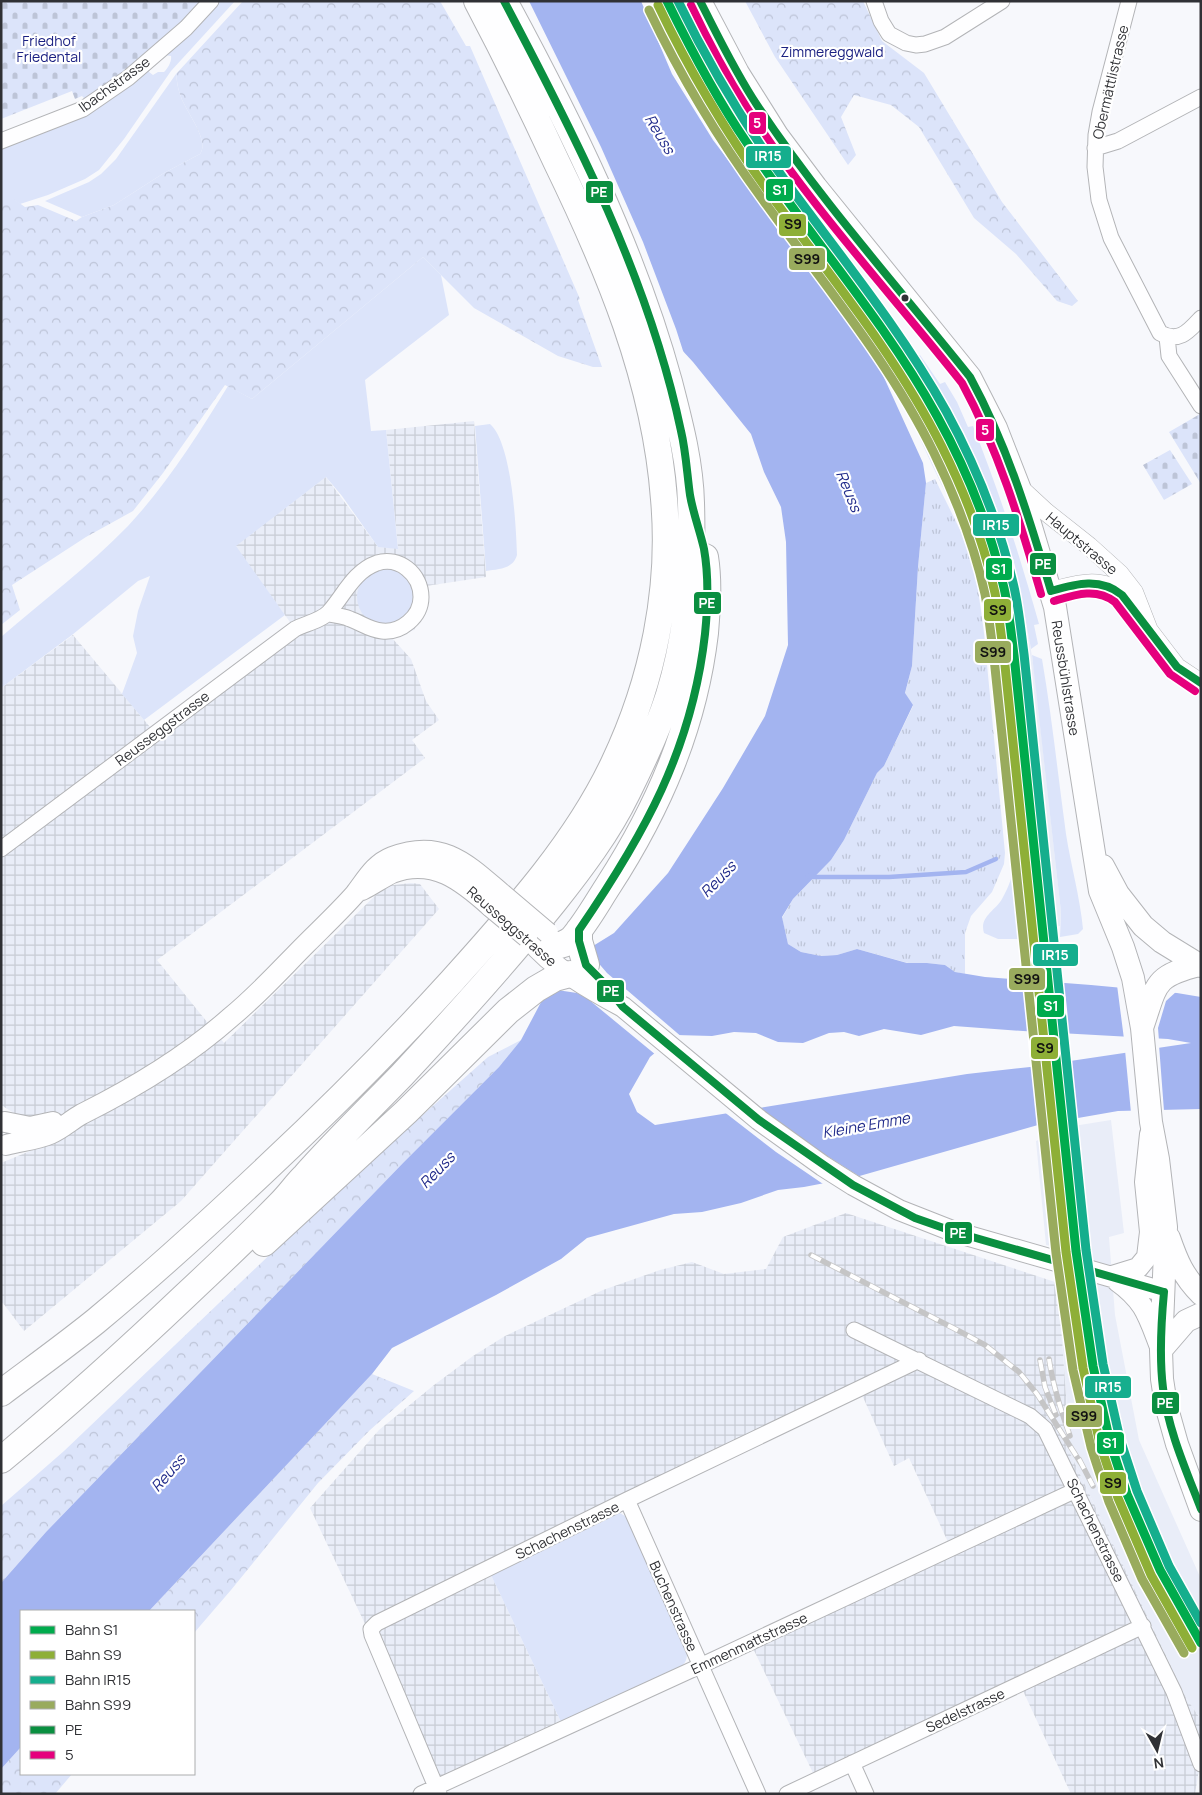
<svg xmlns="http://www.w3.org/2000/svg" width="1202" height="1795" font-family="Manrope,sans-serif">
	<defs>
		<pattern id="industrial-grid" width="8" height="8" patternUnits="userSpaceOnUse" patternTransform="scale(1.25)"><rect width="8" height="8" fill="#e9edf8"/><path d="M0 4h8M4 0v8" fill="none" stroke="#c8ccd5"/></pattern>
		<pattern id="forest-crowns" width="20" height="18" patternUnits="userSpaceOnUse" patternTransform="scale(1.25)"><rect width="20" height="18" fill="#dce4fa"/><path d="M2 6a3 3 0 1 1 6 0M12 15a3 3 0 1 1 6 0" fill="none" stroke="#bdc4d7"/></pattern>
		<pattern id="cemetery-stones" width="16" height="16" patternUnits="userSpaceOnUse" patternTransform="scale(1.25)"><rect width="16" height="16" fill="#dce4fa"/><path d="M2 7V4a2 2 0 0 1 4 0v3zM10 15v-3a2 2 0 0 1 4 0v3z" fill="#bdc4d7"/></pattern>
		<pattern id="park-tufts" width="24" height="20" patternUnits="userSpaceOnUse" patternTransform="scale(1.25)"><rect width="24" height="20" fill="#dce4fa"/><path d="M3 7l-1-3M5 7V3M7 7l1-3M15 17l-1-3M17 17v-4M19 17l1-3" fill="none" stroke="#bdc4d7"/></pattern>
	</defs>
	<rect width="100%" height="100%" fill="#f7f8fc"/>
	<path fill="#e9edf8" d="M658 1H681L705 50 754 130 828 233 900 328 976 463 998 517 1014 571 1027 626 1034 669 1061 912 1060 926 1035 928 1033 919 1010 670 1006 643 996 594 981 542 965 498 944 452 901 372 896 363 889 365 870 326 733 141 700 88Z
		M1111 1120 1124 1233 1109 1237 1115 1315 1139 1440 1201 1579V1720L1185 1696 1058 1428 1068 1424 1056 1247 1046 1245 1036 1141 1043 1138 1042 1131Z"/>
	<path fill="url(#industrial-grid)" d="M474 421 486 577 426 586 423 613 414 630 392 638 411 659 426 701 439 720 412 740 425 758 157 960 224 1043 385 886 411 883 420 884 439 909 181 1201 24 1331 3 1303H1V1163L47 1144 17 1115 1 1105V688L73 635 155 733 295 629 235 546 326 477 378 547 398 548 386 430Z
		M846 1213 1058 1283 1068 1424 1058 1428 1185 1696 1201 1720V1757L1195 1794H1071L1018 1680 814 1775 748 1638 948 1542 909 1458 894 1466 862 1395 490 1573 562 1724 440 1782 310 1508 379 1430 434 1385 473 1356 505 1336 603 1290 660 1270 692 1262 724 1274 766 1269 783 1237Z"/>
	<path fill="#dce4fa" d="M220 1H235L171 71 124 139 99 170 85 179 48 195 20 204 1 191V149L17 143 150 67 149 72 153 75 158 72H164C168 68 172 61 171 56L164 55Z
		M652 1H658L700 88 733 140 870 326 876 341 787 220 733 149 684 73Z
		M176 74C177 82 178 90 181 97 186 112 210 140 200 154L164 173 114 205 82 217 45 201 89 182 101 174 116 159Z
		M423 257 441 275 449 315 365 380 371 431 386 430 398 549 378 547 342 496 326 477 236 546 285 615 144 720 122 694 137 653 133 636 138 611 150 576 138 581 72 635 1 688V637C43 601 89 566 128 526 167 484 198 435 228 386L252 399Z
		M920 355 940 384 945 382 957 402 968 427 973 426C999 491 1020 556 1039 624L1034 625 1038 644 1031 649C1020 586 1003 522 976 464 959 427 937 392 917 357Z
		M901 372C911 388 920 405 928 422 966 495 995 570 1007 652L995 649C993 609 984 566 967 530 961 518 953 506 946 494 927 455 909 415 892 375Z
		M490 424C512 443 516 526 517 555 513 569 499 569 486 571L475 426Z
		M357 597a28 28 0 1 1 56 0a28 28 0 1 1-56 0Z
		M1032 655 1042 659C1052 717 1058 776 1066 834 1071 866 1080 897 1083 929L1078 934 1060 937 1061 912Z
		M1009 660 1033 919 1036 939H998L984 933C979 917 995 911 1002 899 1009 887 1014 872 1016 858L1003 697 998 668V665Z
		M615 1513H620L628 1518 687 1653C687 1662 684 1665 676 1670L562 1724 490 1573 507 1567 606 1520 609 1516Z"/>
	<path fill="url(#forest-crowns)" d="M243 1H440L466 46H470L580 299 578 300 602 367H593L558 356 474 308 423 257 252 399 225 385 163 473 133 511 86 537 12 585 20 610 1 625V190L25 207 38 205 76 221 82 217 114 205 164 173 200 154C210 140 186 112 181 97 178 90 177 82 176 74Z
		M745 1H863L882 41 924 73 1002 202 1078 301 1072 306 1057 301 1016 254 974 218 919 127 891 105 854 95 841 117 856 155 848 165 775 57Z
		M521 1040 499 1067 403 1163 46 1532 1 1583V1506L64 1451 328 1199 488 1057Z
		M372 1374 414 1391 370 1430 318 1483 231 1590 194 1633V1611H149Z
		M21 1747V1774H72L55 1794H1V1769Z"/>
	<path fill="url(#cemetery-stones)" d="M1 1H203L191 15 87 101 82 96 75 99 72 91 1 119Z
		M1200 414 1201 416V484L1169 432Z
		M1170 450 1192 484 1164 500 1143 465Z"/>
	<path fill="url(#park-tufts)" d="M935 479 966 542 977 582 984 633 1005 853 1004 864 992 892 971 916 965 933V974L955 972 945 965 927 963H908L857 949 837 955 821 956 801 952 788 944 782 918 793 899 831 860 844 840 877 773 884 766 913 706 905 694 912 666 918 567 926 483Z"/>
	<path fill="#a3b4f0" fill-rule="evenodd" d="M480 1H641L672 74 713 140 871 349 923 463 926 483 918 567 912 666 905 693 913 705 884 766 877 773 844 840 831 860 793 899 782 917 788 944 801 952 821 956 837 955 857 949 907 963H927L945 965 955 972 985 977 1091 985 1177 993 1201 997V1109L1118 1111 1038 1125 856 1177 804 1187 778 1190 741 1203 702 1212 674 1214 587 1238 561 1259 496 1295 392 1348 372 1374 149 1611H21V1747L1 1769V1583L46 1532 403 1163 499 1067 521 1040 548 989 564 964 614 933 668 873 723 788 765 716 788 645 786 542 781 507 764 472 751 434 693 362 605 267ZM954 1026 1023 1031 1168 1039 1191 1043 1030 1067 967 1074 655 1125 637 1112 629 1094 650 1057 676 1035 712 1036 734 1032 756 1033 778 1042 803 1043 829 1033 844 1032 859 1036 884 1029 921 1035Z"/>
	<path fill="#f7f8fc" d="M478 1H529L601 147 643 242 676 329 685 357 603 268Z
		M590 945 595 959 607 973 683 1038H677L656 1055 588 999 577 993 557 990 562 962Z
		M1117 985 1177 991 1166 1001 1158 1028 1159 1041 1124 1039Z
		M1159 1045 1164 1111 1131 1113 1125 1050Z
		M756 1105 816 1149 862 1178 826 1186 776 1152 723 1111Z"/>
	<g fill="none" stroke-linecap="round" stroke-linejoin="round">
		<path stroke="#a3b4f0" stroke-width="4.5" d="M808 876 813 877H889L966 872 996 859"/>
		<defs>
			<path id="minor" d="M874 1 881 21 889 34 906 43 916 45 925 44 945 37 1002 1
				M1129 1 1100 112 1096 135 1095 167 1099 200 1111 238 1160 333C1179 343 1188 332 1201 318
				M1 141 83 109 128 78 186 28 211 1
				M1095 148 1118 141 1201 97
				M1167 337 1169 356 1201 406
				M1 849 295 629C305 624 322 620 329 612 344 595 354 571 377 563 399 556 421 574 421 597 421 617 401 633 382 631 370 630 361 623 350 619 343 616 335 615 328 614
				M854 1330 1030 1416 1045 1429 1174 1692 1201 1764
				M627 1500 758 1794
				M852 1763 866 1794
				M421 1794 700 1666 1076 1490
				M439 1794 372 1635 371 1629 377 1623 627 1500 919 1360
				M787 1794 1143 1626"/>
			<path id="tertiary" d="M1019 487 1046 512 1089 546 1120 574 1134 592 1150 633
				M1051 591C1075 585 1102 575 1122 595L1177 667 1201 683"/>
			<path id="secondary" d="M362 890C372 885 382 878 392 873 433 857 462 881 491 907
				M529 939C552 968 591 990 623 1007L759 1120 823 1166 853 1185 899 1210 955 1232 1164 1292
				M5 1122 30 1127 53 1122
				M6 1145C20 1141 36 1140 50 1134 62 1129 71 1120 82 1114 136 1087 186 1057 231 1017 258 995 282 968 307 943 323 927 340 911 355 894 366 880 374 864 392 857 442 838 467 864 502 894
				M1112 1276 1138 1268 1147 1257 1150 1232 1145 1182 1150 1134
				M1117 1281C1145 1301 1148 1316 1160 1347"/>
			<path id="primary" d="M700 1 738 73 777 135 816 187 970 377 996 428 1019 487 1055 607 1100 891 1123 947 1133 978 1138 1006 1142 1028 1151 1122 1158 1159 1166 1227 1161 1350 1162 1379 1166 1405 1177 1444 1201 1510
				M1103 866 1118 894 1143 926 1162 942 1201 966
				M1143 1025C1157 984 1154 976 1199 965
				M1169 1238C1177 1261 1183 1276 1201 1294
				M1161 1350 1186 1321 1201 1314"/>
			<path id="motorway" d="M579 930V941L586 965
				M527 937C543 945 557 951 572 939 586 923 597 903 608 886 659 807 694 726 705 633 707 608 709 582 705 557
				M264 1243 406 1112 508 1011 536 989 555 978 570 974
				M1 1393C33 1369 65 1346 96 1321 155 1272 212 1220 267 1168 331 1108 393 1046 452 981 511 915 576 844 614 763 653 681 672 589 664 499 655 379 608 268 556 161 531 107 505 54 477 1
				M1 1460C65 1407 126 1352 186 1295 218 1265 250 1235 281 1203 289 1195 296 1185 304 1177 335 1142 369 1109 402 1075 454 1019 506 962 554 902 581 868 608 832 627 793 643 761 658 729 669 695 688 633 693 567 691 503 690 461 679 421 669 382 633 250 569 121 504 1"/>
		</defs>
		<use href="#minor" stroke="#b3b4b7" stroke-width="17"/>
		<use href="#tertiary" stroke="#b3b4b7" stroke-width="19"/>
		<use href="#secondary" stroke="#b3b4b7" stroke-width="22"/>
		<use href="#primary" stroke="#b3b4b7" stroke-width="24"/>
		<use href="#motorway" stroke="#b3b4b7" stroke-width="28"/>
		<use href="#minor" stroke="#fefeff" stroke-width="15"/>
		<use href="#tertiary" stroke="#fefeff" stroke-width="18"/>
		<use href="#secondary" stroke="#fefeff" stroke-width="20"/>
		<use href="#primary" stroke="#fefeff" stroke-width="22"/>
		<use href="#motorway" stroke="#fefeff" stroke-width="26"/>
		<defs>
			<path id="rail" d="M811 1255 959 1331 985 1345 1019 1372 1037 1394 1082 1465
				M1049 1359C1053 1386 1061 1411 1070 1436
				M1040 1360 1045 1387 1056 1415
				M1079 1459 1093 1486"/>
		</defs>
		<use href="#rail" stroke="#c5c5c6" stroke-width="5.5"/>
		<use href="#rail" stroke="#fff" stroke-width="4" stroke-dasharray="11" stroke-linecap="butt"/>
		<defs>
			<path id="secondary-bridge" d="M502 894 548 933
				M491 907 527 937"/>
		</defs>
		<use href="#secondary-bridge" stroke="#b3b4b7" stroke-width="22" stroke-linecap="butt"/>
		<use href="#secondary-bridge" stroke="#fefeff" stroke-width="20"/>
		<defs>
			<path id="bus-1" d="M504 1C576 137 649 279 681 431 686 452 687 474 690 495 693 513 700 531 704 549 709 577 708 605 705 634 692 750 644 835 579 930V941L586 965 606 985 623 1007 759 1120 853 1185 915 1218 955 1232 1164 1292
				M700 1C718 36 735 72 757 105 821 201 898 287 970 377 1007 445 1029 517 1051 591 1076 584 1100 577 1122 595L1177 667 1201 683
				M1164 1292C1161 1324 1159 1356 1163 1388 1168 1430 1186 1470 1201 1509"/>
			<path id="bus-2" d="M691 5C708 41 726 75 747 108 810 206 890 292 962 383 998 449 1020 521 1041 594
				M1054 601C1074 595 1096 587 1115 602L1170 674 1195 691"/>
		</defs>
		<use href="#bus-1" stroke="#fff" stroke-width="11"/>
		<use href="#bus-2" stroke="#fff" stroke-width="11"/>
		<use href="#bus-1" stroke="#0a8f40" stroke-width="8"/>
		<use href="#bus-2" stroke="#e5007d" stroke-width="8"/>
		<defs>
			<path id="rail-1" d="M667 1C691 50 716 98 747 143 808 235 883 318 937 416 967 470 990 528 1004 588 1009 610 1011 633 1014 655L1076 1251 1093 1366 1110 1442 1127 1494 1160 1570 1201 1643"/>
			<path id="rail-2" d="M658 5C690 72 727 134 770 194 830 276 896 355 942 447 965 493 984 543 995 593 999 614 1001 635 1004 656L1066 1252 1083 1368 1100 1444 1118 1498 1151 1575 1192 1648"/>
			<path id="rail-3" d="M678 1C709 65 745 125 786 182 841 257 901 330 946 411 976 466 1000 526 1014 587 1019 609 1021 632 1024 654L1086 1250 1103 1364 1120 1439 1137 1491 1169 1566 1201 1623"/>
			<path id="rail-4" d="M649 10C681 77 719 140 763 200 822 282 889 361 934 453 956 498 974 545 985 594 989 615 991 637 994 658L1056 1253 1073 1370 1091 1447 1109 1502 1142 1579 1184 1653"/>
		</defs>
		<use href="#rail-1" stroke="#fff" stroke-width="12"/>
		<use href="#rail-2" stroke="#fff" stroke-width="12"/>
		<use href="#rail-3" stroke="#fff" stroke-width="12"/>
		<use href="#rail-4" stroke="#fff" stroke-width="12"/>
		<use href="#rail-1" stroke="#00ab4d" stroke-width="9"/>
		<use href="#rail-2" stroke="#8eaf37" stroke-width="9"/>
		<use href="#rail-3" stroke="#15ae8d" stroke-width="9"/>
		<use href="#rail-4" stroke="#99ab5d" stroke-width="9"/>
	</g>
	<circle fill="#303135" stroke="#fff" stroke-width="2" cx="905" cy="298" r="4.5"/>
	<g text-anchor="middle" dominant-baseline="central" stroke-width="4.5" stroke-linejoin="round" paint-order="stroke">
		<g font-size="14" fill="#1b2182" stroke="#fff">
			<text x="49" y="40">Friedhof<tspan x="49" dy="16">Friedental</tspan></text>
			<text x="832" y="51">Zimmereggwald</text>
		</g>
		<g font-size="14" fill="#303135" stroke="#fff">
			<text transform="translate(1110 82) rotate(-77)">Obermättlistrasse</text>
			<text transform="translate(114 84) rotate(-36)">Ibachstrasse</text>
			<text transform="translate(1082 543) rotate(40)">Hauptstrasse</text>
			<text transform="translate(1066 678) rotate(81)">Reussbühlstrasse</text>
			<text transform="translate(162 728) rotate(-37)">Reusseggstrasse</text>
			<text transform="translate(512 926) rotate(41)">Reusseggstrasse</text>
			<text transform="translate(567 1530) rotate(-26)">Schachenstrasse</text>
			<text transform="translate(1096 1530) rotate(64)">Schachenstrasse</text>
			<text transform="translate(674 1606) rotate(66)">Buchenstrasse</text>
			<text transform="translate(749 1643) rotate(-25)">Emmenmattstrasse</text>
			<text transform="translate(965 1710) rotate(-25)">Sedelstrasse</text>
		</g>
		<g font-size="15" font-style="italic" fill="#202a8a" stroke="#fff">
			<text transform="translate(660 134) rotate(59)">Reuss</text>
			<text transform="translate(849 491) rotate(68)">Reuss</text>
			<text transform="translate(718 879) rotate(-46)">Reuss</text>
			<text transform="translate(866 1125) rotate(-10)">Kleine Emme</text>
			<text transform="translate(437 1170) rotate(-46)">Reuss</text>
			<text transform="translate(168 1473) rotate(-49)">Reuss</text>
		</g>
	</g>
	<g stroke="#fff" stroke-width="2">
		<rect x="748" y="111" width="19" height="24" rx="5" fill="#e5007d"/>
		<rect x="745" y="145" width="47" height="24" rx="5" fill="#15ae8d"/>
		<rect x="765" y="178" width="29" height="24" rx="5" fill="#00ab4d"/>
		<rect x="585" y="180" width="29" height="24" rx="5" fill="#0a8f40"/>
		<rect x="778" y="213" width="29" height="24" rx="5" fill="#8eaf37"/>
		<rect x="788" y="247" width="38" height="24" rx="5" fill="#99ab5d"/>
		<rect x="975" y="418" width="20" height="24" rx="5" fill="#e5007d"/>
		<rect x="972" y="513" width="48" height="24" rx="5" fill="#15ae8d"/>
		<rect x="1029" y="552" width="28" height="24" rx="5" fill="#0a8f40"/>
		<rect x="985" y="557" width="28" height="24" rx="5" fill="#00ab4d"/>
		<rect x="693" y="591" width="29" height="24" rx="5" fill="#0a8f40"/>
		<rect x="983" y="598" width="29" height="24" rx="5" fill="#8eaf37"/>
		<rect x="974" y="640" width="38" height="24" rx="5" fill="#99ab5d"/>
		<rect x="1032" y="943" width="47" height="24" rx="5" fill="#15ae8d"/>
		<rect x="1008" y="967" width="38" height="24" rx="5" fill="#99ab5d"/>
		<rect x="596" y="979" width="29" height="24" rx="5" fill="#0a8f40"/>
		<rect x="1036" y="994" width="29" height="24" rx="5" fill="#00ab4d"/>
		<rect x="1030" y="1036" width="29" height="24" rx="5" fill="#8eaf37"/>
		<rect x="944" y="1221" width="29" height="24" rx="5" fill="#0a8f40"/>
		<rect x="1084" y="1375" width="48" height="24" rx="5" fill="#15ae8d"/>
		<rect x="1151" y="1391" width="29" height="24" rx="5" fill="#0a8f40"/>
		<rect x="1065" y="1404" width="38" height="24" rx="5" fill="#99ab5d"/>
		<rect x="1096" y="1431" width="29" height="24" rx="5" fill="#00ab4d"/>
		<rect x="1099" y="1471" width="28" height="24" rx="5" fill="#8eaf37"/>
	</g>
	<g font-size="14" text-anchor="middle" font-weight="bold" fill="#fff">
		<text x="757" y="128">5</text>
		<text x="768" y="161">IR15</text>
		<text x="780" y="195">S1</text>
		<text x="599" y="197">PE</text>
		<text x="985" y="435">5</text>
		<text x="996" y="530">IR15</text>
		<text x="1043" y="569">PE</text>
		<text x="999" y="574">S1</text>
		<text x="707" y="608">PE</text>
		<text x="1055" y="960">IR15</text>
		<text x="611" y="996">PE</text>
		<text x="1051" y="1011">S1</text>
		<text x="958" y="1238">PE</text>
		<text x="1108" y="1392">IR15</text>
		<text x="1165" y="1408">PE</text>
		<text x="1110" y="1448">S1</text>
	</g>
	<g font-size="14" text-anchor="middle" font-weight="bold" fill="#111">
		<text x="793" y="229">S9</text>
		<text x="807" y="264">S99</text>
		<text x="998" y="615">S9</text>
		<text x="993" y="657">S99</text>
		<text x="1027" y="984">S99</text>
		<text x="1045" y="1053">S9</text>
		<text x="1084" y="1421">S99</text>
		<text x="1113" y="1488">S9</text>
	</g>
	<rect width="1202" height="1795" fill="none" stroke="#303135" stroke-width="5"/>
	<rect x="20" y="1610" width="175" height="165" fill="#ffffff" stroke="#acadae"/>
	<rect x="30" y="1626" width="25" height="8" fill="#00ab4d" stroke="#acadae"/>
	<text x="65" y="1635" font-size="15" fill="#303135">Bahn S1</text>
	<rect x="30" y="1651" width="25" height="8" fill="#8eaf37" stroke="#acadae"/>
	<text x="65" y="1660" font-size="15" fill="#303135">Bahn S9</text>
	<rect x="30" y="1676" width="25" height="8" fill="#15ae8d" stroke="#acadae"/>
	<text x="65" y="1685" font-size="15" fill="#303135">Bahn IR15</text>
	<rect x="30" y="1701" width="25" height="8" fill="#99ab5d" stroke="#acadae"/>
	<text x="65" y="1710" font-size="15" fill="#303135">Bahn S99</text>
	<rect x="30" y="1726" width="25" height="8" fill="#0a8f40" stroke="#acadae"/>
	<text x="65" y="1735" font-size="15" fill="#303135">PE</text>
	<rect x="30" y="1751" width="25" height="8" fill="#e5007d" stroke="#acadae"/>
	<text x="65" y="1760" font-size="15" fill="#303135">5</text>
	<g transform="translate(1157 1750) rotate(172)" stroke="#ffffff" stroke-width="4" paint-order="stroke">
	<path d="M0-4L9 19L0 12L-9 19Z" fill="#303135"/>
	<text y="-8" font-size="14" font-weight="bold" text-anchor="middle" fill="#303135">N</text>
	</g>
</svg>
